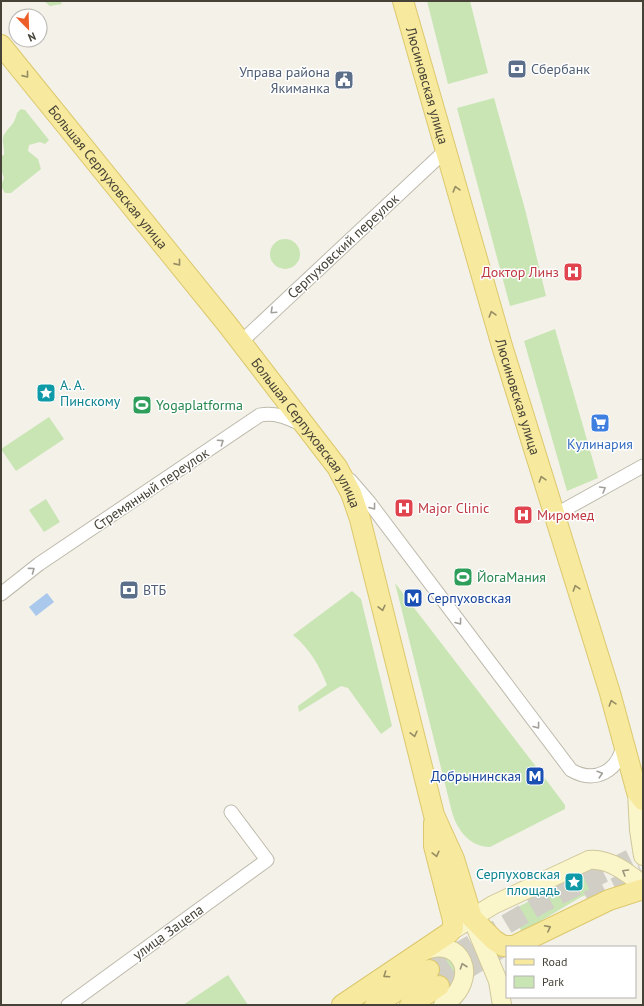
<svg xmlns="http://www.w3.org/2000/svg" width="644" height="1006" font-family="'PT Sans',sans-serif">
	<rect width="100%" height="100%" fill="#f3f1e8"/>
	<path fill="#c9e5b4" d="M44 1H60L62 4 50 6Z
		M427 1H470L488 73 448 84Z
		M494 98 526 213 546 296 510 306 457 108Z
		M21 109 25 110 49 140 45 144 40 142 29 145 28 151 38 159 41 169 11 193H5L1 186 4 178 1 169V156L4 155C5 148 1 141 4 135 10 125 14 126 17 113Z
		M270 254a15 15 0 1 1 30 0a15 15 0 1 1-30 0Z
		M555 329 598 478 567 491 524 341Z
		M49 417 64 439 16 471 1 449Z
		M46 499 60 522 44 532 29 510Z
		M395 583 547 781 565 805V809L490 847C470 847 457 830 452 812Z
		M352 591 361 599 392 726 381 734 348 688 341 686 299 712 298 706 327 685C319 665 310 649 293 635Z
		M590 870 594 871 602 888 581 897 522 932 510 911Z
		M429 954 451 958 459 974 445 995 421 958Z
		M228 975 248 1005H183Z"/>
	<path fill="#a9c8ec" d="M47 593 54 602 36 616 29 607Z"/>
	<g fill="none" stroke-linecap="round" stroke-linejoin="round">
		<path stroke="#d0cec5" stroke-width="20" stroke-dasharray="20 10" stroke-linecap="butt" d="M588 901 643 874
			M429 970 544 902 643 853
			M439 986 504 946"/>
		<defs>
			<path id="street" d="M241 342 445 151
				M350 480 369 502 571 770C595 784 619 771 623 744
				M553 516 643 466
				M1 594 39 564 260 415C276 412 288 418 301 424
				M68 1005 267 860 231 812"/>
			<path id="secondary" d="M637 792 639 830 643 856
				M473 921 498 981 502 1005
				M451 931 493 905 589 860C609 858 628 873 643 885
				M421 952C461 933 483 979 443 1005"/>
			<g id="primary">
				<path id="s1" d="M403 1 502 346 610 693 637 792 643 800"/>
				<path id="s2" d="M1 45 227 324 337 467 351 493 360 519 434 815 454 859 472 918 494 940 503 946H514L609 900 643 889"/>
				<path d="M342 1005 449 933 453 928V920L434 846V823"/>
				<path d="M375 1005 429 970"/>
				<path d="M410 1005 439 986"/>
			</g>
		</defs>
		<use href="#street" stroke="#bebaac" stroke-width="15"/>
		<use href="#secondary" stroke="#d0c89b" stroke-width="20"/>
		<use href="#primary" stroke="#dcc86e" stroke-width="22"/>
		<use href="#street" stroke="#fff" stroke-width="13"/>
		<use href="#secondary" stroke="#fbf5ca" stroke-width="18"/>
		<use href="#primary" stroke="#f7e99d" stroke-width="20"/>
	</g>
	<defs><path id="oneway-chevron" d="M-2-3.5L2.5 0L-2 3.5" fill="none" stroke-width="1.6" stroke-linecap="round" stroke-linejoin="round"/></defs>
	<g stroke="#968d65">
		<use href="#oneway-chevron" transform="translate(26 75) rotate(51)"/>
		<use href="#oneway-chevron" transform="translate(456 189) rotate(-106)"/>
		<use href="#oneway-chevron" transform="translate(178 263) rotate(51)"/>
		<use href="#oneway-chevron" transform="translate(492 314) rotate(-106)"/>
		<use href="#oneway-chevron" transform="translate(542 479) rotate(-107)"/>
		<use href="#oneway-chevron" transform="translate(576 588) rotate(-108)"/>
		<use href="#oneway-chevron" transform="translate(382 608) rotate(76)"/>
		<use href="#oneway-chevron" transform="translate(612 703) rotate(-107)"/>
		<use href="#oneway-chevron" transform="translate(414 734) rotate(76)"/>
		<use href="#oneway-chevron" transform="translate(436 854) rotate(76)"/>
		<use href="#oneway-chevron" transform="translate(548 928) rotate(-27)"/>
		<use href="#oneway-chevron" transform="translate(386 975) rotate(146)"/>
	</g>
	<g stroke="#a2a09b">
		<use href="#oneway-chevron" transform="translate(273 311) rotate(137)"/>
		<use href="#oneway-chevron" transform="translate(221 442) rotate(-34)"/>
		<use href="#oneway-chevron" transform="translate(603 489) rotate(-30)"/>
		<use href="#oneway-chevron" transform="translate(373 507) rotate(53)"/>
		<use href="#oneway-chevron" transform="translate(32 570) rotate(-36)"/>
		<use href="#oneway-chevron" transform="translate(459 622) rotate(53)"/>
		<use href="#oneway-chevron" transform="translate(537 726) rotate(53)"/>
		<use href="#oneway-chevron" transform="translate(600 774) rotate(-17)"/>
	</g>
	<g stroke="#979379">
		<use href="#oneway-chevron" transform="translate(625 872) rotate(-149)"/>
		<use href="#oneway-chevron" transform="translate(463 966) rotate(-109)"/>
	</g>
	<defs>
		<symbol id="bank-square" viewBox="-11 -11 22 22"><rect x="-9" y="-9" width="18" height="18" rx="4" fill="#5c6f8a" stroke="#fff"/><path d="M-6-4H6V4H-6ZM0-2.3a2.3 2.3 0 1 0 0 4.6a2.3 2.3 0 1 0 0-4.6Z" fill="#fff"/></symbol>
		<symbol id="civic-square" viewBox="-11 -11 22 22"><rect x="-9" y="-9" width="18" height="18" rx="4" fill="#5c6f8a" stroke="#fff"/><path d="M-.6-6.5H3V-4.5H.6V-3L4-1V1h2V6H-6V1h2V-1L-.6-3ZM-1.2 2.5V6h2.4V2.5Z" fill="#fff"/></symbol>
		<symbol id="hospital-square" viewBox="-11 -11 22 22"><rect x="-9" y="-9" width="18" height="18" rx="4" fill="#e0444e" stroke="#fff"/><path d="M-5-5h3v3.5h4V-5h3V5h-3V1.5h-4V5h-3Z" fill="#fff"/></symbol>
		<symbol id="sight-square" viewBox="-11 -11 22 22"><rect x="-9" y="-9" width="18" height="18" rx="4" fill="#0f9aa8" stroke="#fff"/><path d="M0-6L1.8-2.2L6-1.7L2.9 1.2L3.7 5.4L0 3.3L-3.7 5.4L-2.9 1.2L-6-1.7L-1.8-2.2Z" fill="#fff"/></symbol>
		<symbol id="stadium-square" viewBox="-11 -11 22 22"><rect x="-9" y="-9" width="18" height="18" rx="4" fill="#2e9e5b" stroke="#fff"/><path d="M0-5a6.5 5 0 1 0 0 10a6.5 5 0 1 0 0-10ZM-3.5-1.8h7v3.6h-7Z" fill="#fff"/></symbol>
		<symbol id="supermarket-square" viewBox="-11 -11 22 22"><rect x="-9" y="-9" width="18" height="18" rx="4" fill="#3f7fe0" stroke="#fff"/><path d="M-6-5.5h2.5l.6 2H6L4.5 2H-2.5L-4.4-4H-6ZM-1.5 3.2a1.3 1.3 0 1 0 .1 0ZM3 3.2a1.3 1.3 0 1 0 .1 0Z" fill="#fff"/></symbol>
		<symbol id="metro-square" viewBox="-11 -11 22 22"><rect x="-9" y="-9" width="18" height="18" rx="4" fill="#1a4fb4" stroke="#fff"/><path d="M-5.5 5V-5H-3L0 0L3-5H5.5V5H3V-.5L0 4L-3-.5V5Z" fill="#fff"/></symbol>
	</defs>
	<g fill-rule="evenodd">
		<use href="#bank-square" x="506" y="58" width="22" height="22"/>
		<use href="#civic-square" x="333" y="69" width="22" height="22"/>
		<use href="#hospital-square" x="562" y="261" width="22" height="22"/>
		<use href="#sight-square" x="35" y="382" width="22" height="22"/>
		<use href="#stadium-square" x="131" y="394" width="22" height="22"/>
		<use href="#supermarket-square" x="589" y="412" width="22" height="22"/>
		<use href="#hospital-square" x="393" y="497" width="22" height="22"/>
		<use href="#hospital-square" x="512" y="504" width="22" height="22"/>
		<use href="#stadium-square" x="452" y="566" width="22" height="22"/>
		<use href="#bank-square" x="118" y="579" width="22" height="22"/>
		<use href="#metro-square" x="402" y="587" width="22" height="22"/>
		<use href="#metro-square" x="524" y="765" width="22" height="22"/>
		<use href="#sight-square" x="563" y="871" width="22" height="22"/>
	</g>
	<g text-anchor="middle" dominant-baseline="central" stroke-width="3" stroke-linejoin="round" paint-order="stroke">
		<g font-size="14" fill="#4e5e75" stroke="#fff" text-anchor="start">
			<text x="531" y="69">Сбербанк</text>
			<text x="330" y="72" text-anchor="end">Управа района<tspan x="330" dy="16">Якиманка</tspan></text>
			<text x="143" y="590">ВТБ</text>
		</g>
		<g font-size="14" fill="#464237" stroke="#fff">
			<text stroke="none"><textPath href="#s1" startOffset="88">Люсиновская улица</textPath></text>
			<text stroke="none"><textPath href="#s2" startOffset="170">Большая Серпуховская улица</textPath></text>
			<text transform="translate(343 246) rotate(-43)">Серпуховский переулок</text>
			<text stroke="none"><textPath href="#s1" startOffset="412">Люсиновская улица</textPath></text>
			<text stroke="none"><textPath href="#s2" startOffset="494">Большая Серпуховская улица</textPath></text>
			<text transform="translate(151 489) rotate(-34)">Стремянный переулок</text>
			<text transform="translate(168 932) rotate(-36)">улица Зацепа</text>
		</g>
		<g font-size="14" fill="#be3a42" stroke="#fff" text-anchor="start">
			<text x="559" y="272" text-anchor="end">Доктор Линз</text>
			<text x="418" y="508">Major Clinic</text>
			<text x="537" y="515">Миромед</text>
		</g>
		<g font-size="14" fill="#0d838f" stroke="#fff" text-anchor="start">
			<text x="60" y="385">А. А.<tspan x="60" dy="16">Пинскому</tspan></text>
			<text x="560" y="874" text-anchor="end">Серпуховская<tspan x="560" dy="16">площадь</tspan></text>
		</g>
		<g font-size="14" fill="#27864d" stroke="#fff" text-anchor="start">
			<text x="156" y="405">Yogaplatforma</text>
			<text x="477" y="577">ЙогаМания</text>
		</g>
		<g font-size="14" fill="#366cbe" stroke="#fff">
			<text x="600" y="444">Кулинария</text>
		</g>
		<g font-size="14" fill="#164399" stroke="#fff" text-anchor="start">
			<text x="427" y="598">Серпуховская</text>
			<text x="521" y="776" text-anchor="end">Добрынинская</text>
		</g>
	</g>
	<rect width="644" height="1006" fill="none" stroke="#464237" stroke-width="4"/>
	<rect x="506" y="946" width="130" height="52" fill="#ffffff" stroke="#b5b3af"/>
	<rect x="514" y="959" width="20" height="6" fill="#f7e99d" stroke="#b5b3af"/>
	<text x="542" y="966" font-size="12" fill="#464237">Road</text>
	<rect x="514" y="976" width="20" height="12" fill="#c9e5b4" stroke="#b5b3af"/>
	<text x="542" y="986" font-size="12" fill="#464237">Park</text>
	<g transform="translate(28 28) rotate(157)"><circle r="19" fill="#ffffff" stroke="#b5b3af"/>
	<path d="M0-3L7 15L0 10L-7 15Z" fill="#ec5d27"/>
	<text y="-6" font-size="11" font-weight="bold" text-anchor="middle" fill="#464237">N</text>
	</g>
</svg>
